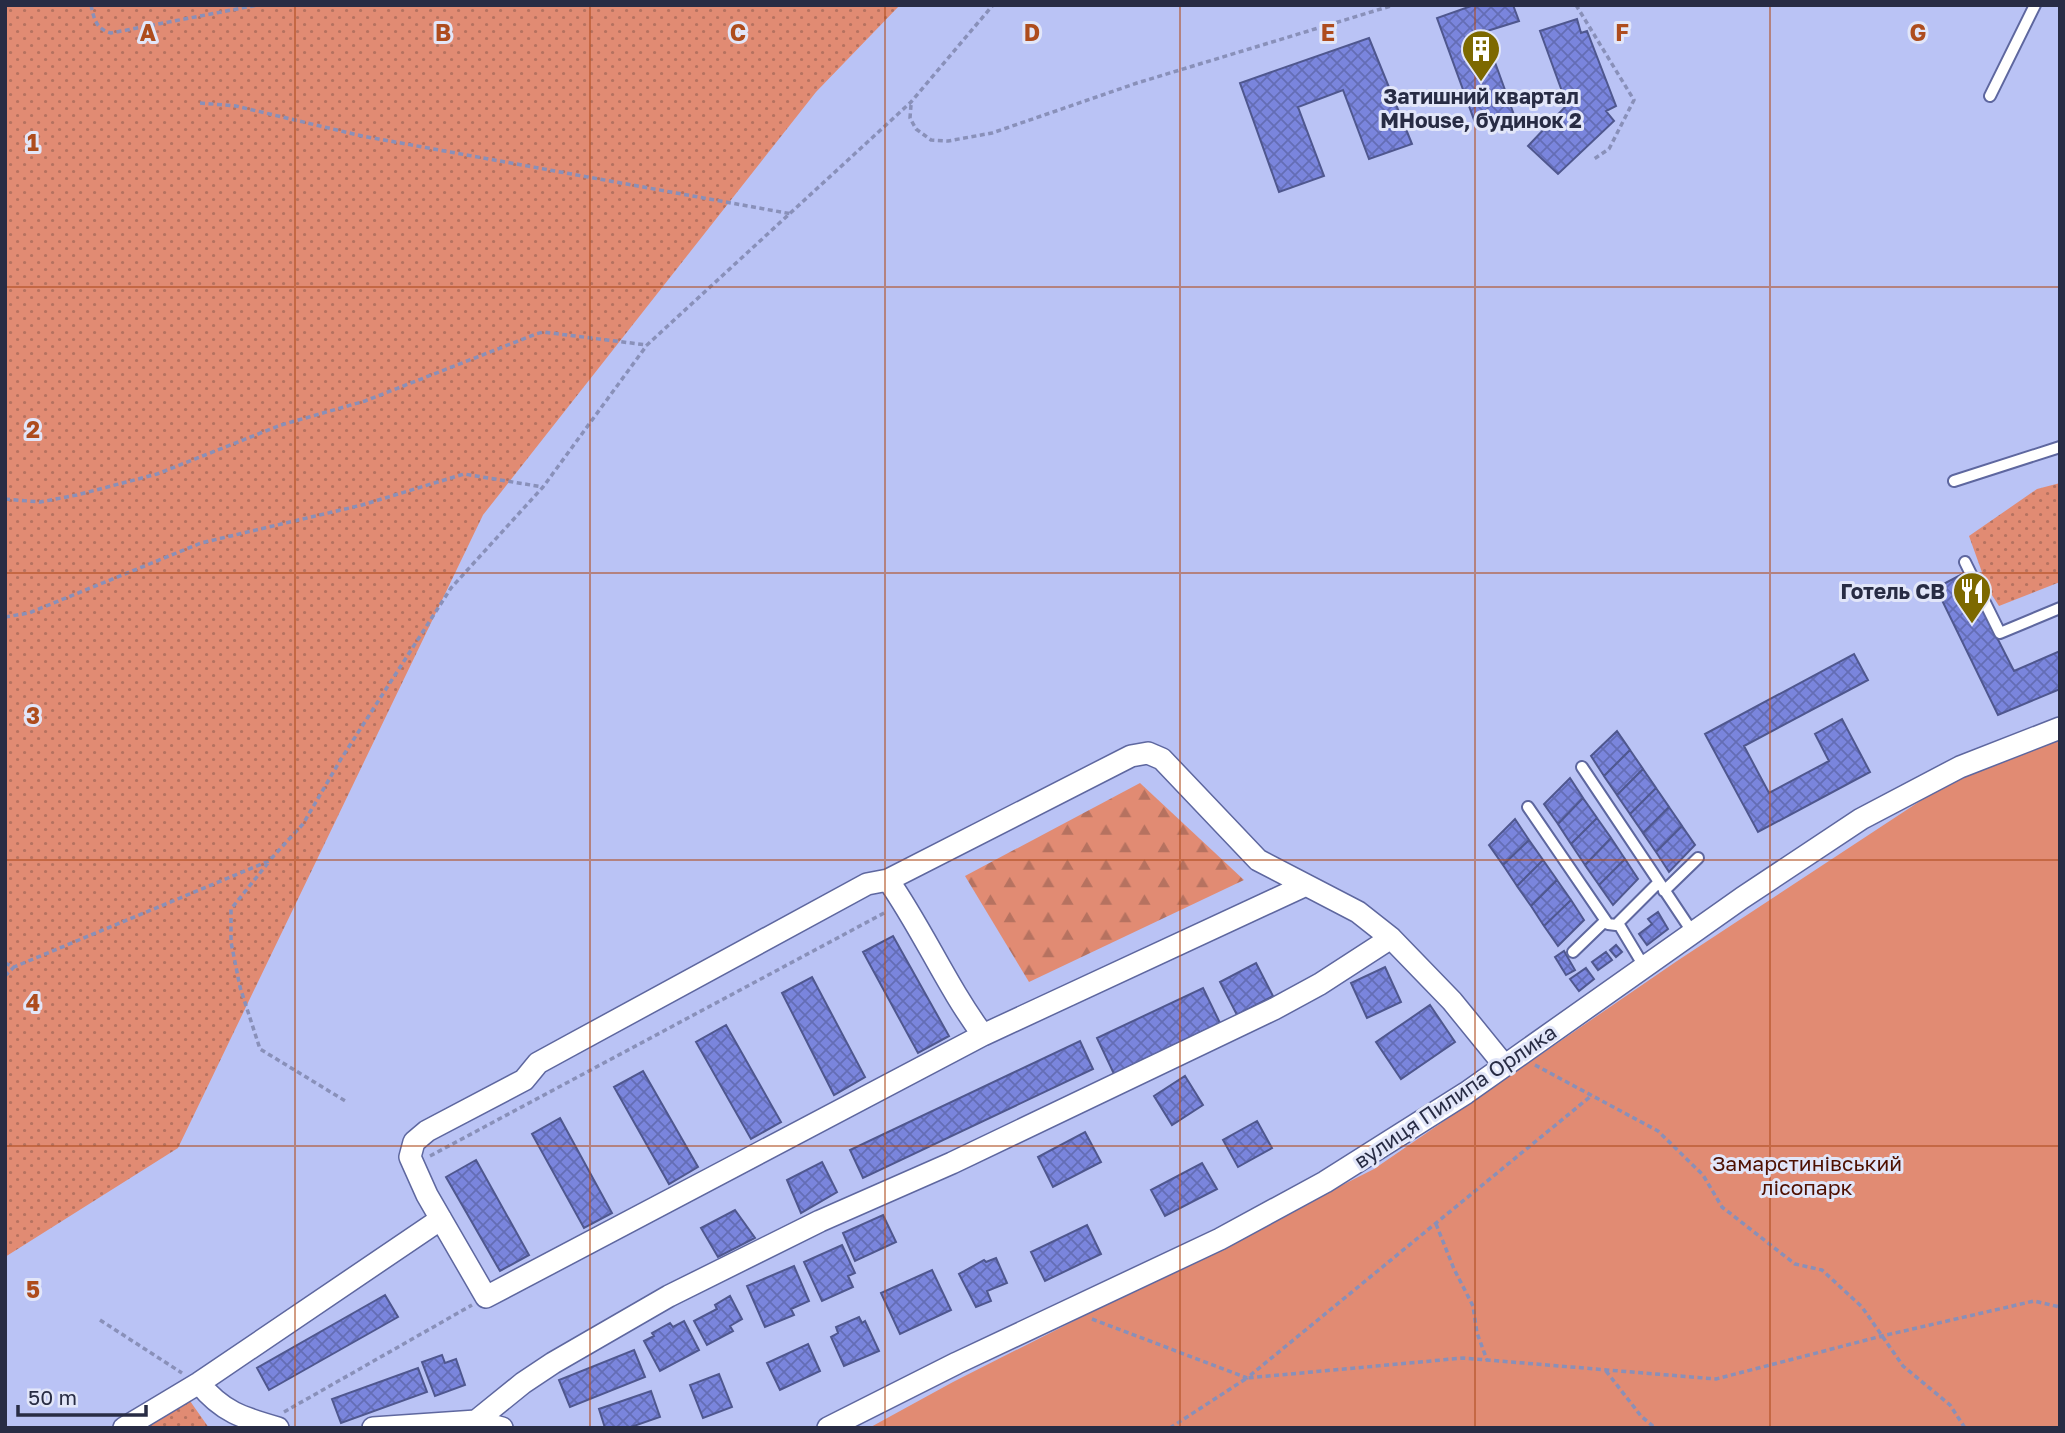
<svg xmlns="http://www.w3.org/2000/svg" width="2065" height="1433" font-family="'Golos Text',sans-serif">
	<defs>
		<pattern id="grass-dots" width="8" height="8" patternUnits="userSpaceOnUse" patternTransform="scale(1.75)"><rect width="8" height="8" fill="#e18b73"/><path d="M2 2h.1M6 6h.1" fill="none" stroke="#b67260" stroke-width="1.8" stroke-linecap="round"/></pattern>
		<pattern id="forest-firs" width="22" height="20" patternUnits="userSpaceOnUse" patternTransform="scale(1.75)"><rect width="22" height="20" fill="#e18b73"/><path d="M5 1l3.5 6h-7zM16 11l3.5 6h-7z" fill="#b67260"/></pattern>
		<pattern id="building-cross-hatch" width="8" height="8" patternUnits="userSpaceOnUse" patternTransform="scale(1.75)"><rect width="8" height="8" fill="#7a85dd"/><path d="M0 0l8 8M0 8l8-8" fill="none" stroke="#646db5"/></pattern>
	</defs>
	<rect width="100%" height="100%" fill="#bac3f5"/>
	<path fill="url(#grass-dots)" d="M5 5H900L816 92 483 515 178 1148 5 1257Z
		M2060 483V582L1999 606 1988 589 1969 536 2037 489Z
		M190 1401 209 1428H144Z"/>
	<path fill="url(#forest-firs)" d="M1140 783 1244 880 1029 982 965 876Z"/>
	<path fill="#e18b73" d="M2060 739V1428H869L953 1382 1374 1169 1677 961 1946 784Z"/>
	<path fill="url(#building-cross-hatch)" stroke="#4f578e" stroke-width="2" d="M1474 5H1513L1519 21 1484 32 1514 115 1477 128 1437 18Z
		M1577 19 1581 33 1587 31 1616 106 1606 111 1614 121 1558 174 1528 146 1567 105 1540 31Z
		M1369 38 1412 144 1369 159 1343 90 1298 107 1324 176 1279 192 1240 83Z
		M1964 573 2014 671 2060 651V689L1998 715 1936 588Z
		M1854 654 1868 680 1744 746 1769 793 1829 761 1815 734 1842 719 1870 772 1758 832 1705 734Z
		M1617 731 1630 750 1604 776 1591 756Z
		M1630 750 1643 769 1617 795 1604 776Z
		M1643 769 1656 788 1630 814 1617 795Z
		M1570 778 1583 798 1558 824 1544 804Z
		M1656 788 1669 807 1643 833 1630 814Z
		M1583 798 1597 818 1571 844 1558 824Z
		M1669 807 1682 826 1656 852 1643 833Z
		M1597 818 1611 838 1585 865 1571 844Z
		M1515 819 1529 840 1503 865 1489 845Z
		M1682 826 1695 845 1669 872 1656 852Z
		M1611 838 1625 859 1599 885 1585 865Z
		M1529 840 1543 860 1517 886 1503 865Z
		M1625 859 1638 879 1613 905 1599 885Z
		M1543 860 1557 880 1531 906 1517 886Z
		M1557 880 1571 900 1544 926 1531 906Z
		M1571 900 1584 920 1558 946 1544 926Z
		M1658 912 1668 929 1647 945 1639 934 1652 924 1648 919Z
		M893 936 949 1036 918 1053 863 952Z
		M1616 945 1622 952 1616 957 1610 950Z
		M1564 951 1575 970 1566 975 1555 957Z
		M1606 952 1612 960 1598 970 1592 962Z
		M1256 963 1273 996 1237 1015 1220 982Z
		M1385 967 1401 1002 1367 1018 1351 983Z
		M1586 968 1594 979 1579 991 1570 979Z
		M812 977 865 1077 834 1095 782 993Z
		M1203 988 1220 1023 1114 1074 1097 1038Z
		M1430 1005 1455 1042 1401 1079 1376 1042Z
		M726 1025 781 1122 751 1139 696 1042Z
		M1080 1041 1093 1069 863 1178 850 1150Z
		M643 1071 698 1167 669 1184 614 1087Z
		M1185 1076 1203 1105 1172 1125 1154 1096Z
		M560 1118 612 1213 584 1228 532 1134Z
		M1257 1121 1272 1148 1238 1167 1223 1140Z
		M1085 1132 1101 1162 1053 1187 1038 1157Z
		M476 1160 529 1255 500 1271 446 1177Z
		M822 1162 837 1192 801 1213 787 1180Z
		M1202 1163 1217 1189 1165 1216 1151 1190Z
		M735 1210 755 1238 718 1257 701 1228Z
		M883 1215 896 1242 855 1261 843 1233Z
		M1087 1225 1101 1254 1045 1281 1031 1252Z
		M842 1245 855 1273 848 1276 853 1287 822 1301 804 1262Z
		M996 1258 1007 1283 987 1291 991 1301 976 1307 959 1274 984 1260 986 1262Z
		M794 1266 809 1301 791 1309 794 1315 765 1327 747 1286Z
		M932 1270 951 1310 900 1334 881 1293Z
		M385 1295 398 1317 269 1390 257 1368Z
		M730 1296 742 1319 730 1326 733 1331 707 1345 694 1321 717 1309 715 1305Z
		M859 1317 862 1323 865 1321 879 1351 844 1366 831 1337 838 1333 836 1327Z
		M684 1321 699 1350 660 1371 644 1341 654 1336 652 1333 670 1323 673 1327Z
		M808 1344 820 1371 780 1390 767 1363Z
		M634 1350 645 1377 570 1407 559 1380Z
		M442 1355 445 1363 456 1359 465 1385 435 1396 422 1362Z
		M418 1368 427 1392 341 1423 332 1399Z
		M719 1374 732 1407 703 1418 690 1385Z
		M651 1391 660 1417 628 1428H605L599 1409Z"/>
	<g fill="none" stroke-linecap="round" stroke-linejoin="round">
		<defs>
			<path id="lane" d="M1990 96 2035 5
				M1954 481 2060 447
				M1965 562 2000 633 2060 608
				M1528 807 1608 924 1616 925 1659 882 1582 767
				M1659 882 1693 933
				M1664 891 1698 858
				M1618 923 1645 968
				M1573 952 1605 921"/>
			<path id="street" d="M888 880C923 930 947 987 983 1035
				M1306 885 983 1035 486 1297 427 1195 410 1157 414 1142 427 1131 524 1080 538 1063 571 1045 867 884 888 880 1131 756 1148 753 1162 759 1258 860 1358 912 1391 938 1452 1001 1504 1065
				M199 1383C222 1412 243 1418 278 1428
				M476 1421 523 1383 553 1363 669 1296 820 1221 952 1163 1274 1009 1320 984 1391 938
				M124 1428 199 1383 441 1219
				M373 1428 476 1421 502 1428
				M828 1428 957 1363 1220 1239 1325 1182 1466 1093 1742 898 1861 819 1960 767 2060 728"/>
		</defs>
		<use href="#lane" stroke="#5e679f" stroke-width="14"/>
		<use href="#street" stroke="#5e679f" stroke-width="24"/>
		<path stroke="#8990b9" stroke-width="3.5" stroke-dasharray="5 3.5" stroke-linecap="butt" d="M91 5C94 19 96 29 111 33L258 5
			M1576 5 1634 100 1609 149 1594 159
			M200 103 236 106 362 136 792 214
			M911 105 910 118 916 129 931 140 948 141 992 133 1137 83 1394 5
			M5 499 40 502 77 495 157 474 281 425 365 401 536 334 543 332 647 345
			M5 617 29 613 201 543 362 505 464 474 543 487
			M268 863 231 909V942L240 987 260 1049 347 1102
			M5 963 14 967 269 861 303 824 341 759 451 588 543 487 647 345 911 102 993 5
			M5 976 14 967
			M1535 1065 1658 1131 1703 1175 1722 1207 1795 1264 1822 1270 1862 1307 1903 1366 1950 1405 1965 1428
			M430 1156 886 912
			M1436 1224 1454 1269 1473 1306 1477 1333 1487 1360
			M1092 1319 1247 1378 1591 1096
			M100 1320 182 1373
			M1606 1371 1641 1416 1655 1428
			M284 1412 472 1305
			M1170 1428 1247 1378 1463 1358 1716 1379 1882 1336 2034 1301 2060 1307"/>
		<use href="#lane" stroke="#fff" stroke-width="10"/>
		<use href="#street" stroke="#fff" stroke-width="21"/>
	</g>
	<path fill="none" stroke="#ae4c1d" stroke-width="2" stroke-opacity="0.55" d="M295 5V1428M590 5V1428M885 5V1428M1180 5V1428M1475 5V1428M1770 5V1428M5 287H2060M5 573H2060M5 860H2060M5 1146H2060"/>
	<defs>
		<symbol id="building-pin" viewBox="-11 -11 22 30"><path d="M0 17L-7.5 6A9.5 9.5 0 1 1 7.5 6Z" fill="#7d6900" stroke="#e2e6f9"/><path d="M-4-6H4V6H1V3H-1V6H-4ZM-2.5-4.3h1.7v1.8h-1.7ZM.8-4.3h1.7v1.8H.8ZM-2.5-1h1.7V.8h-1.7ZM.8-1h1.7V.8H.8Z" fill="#fff"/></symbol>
		<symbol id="restaurant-pin" viewBox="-11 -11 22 30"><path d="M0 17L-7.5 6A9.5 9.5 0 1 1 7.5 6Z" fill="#7d6900" stroke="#e2e6f9"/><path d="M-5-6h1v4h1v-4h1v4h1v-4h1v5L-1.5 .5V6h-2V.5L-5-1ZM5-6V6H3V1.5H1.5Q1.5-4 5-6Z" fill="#fff"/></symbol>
	</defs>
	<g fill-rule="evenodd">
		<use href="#building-pin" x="1459" y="27" width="44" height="60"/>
		<use href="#restaurant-pin" x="1950" y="569" width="44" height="60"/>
	</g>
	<g text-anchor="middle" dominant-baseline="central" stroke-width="6" stroke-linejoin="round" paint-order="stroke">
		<g font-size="21" font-weight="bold" fill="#282c44" stroke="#e2e6f9">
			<text x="1481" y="96">Затишний квартал<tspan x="1481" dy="24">MHouse, будинок 2</tspan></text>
			<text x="1945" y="591" text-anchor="end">Готель СВ</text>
		</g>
		<g font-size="21" fill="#282c44" stroke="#e2e6f9">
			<text transform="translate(1455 1096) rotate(-34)">вулиця Пилипа Орлика</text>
		</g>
		<g font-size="21" fill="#4e1000" stroke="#e2e6f9">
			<text x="1807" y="1163">Замарстинівський<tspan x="1807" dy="24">лісопарк</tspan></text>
		</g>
	</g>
	<g font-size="23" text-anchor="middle" font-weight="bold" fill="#ae4c1d" stroke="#e2e6f9" stroke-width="6" stroke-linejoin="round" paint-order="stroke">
		<text x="148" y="41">A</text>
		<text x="443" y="41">B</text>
		<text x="738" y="41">C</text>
		<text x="1032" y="41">D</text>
		<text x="1328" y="41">E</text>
		<text x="1622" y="41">F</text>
		<text x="1918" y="41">G</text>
		<text x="33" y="151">1</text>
		<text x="33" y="438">2</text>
		<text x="33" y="724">3</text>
		<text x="33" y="1011">4</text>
		<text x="33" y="1298">5</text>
	</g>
	<rect width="2065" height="1433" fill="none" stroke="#282c44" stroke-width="14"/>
	<path d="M18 1405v10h128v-10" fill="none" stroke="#282c44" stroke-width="3.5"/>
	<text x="28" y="1405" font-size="21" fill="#282c44" stroke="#e2e6f9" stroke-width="5" paint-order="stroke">50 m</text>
</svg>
